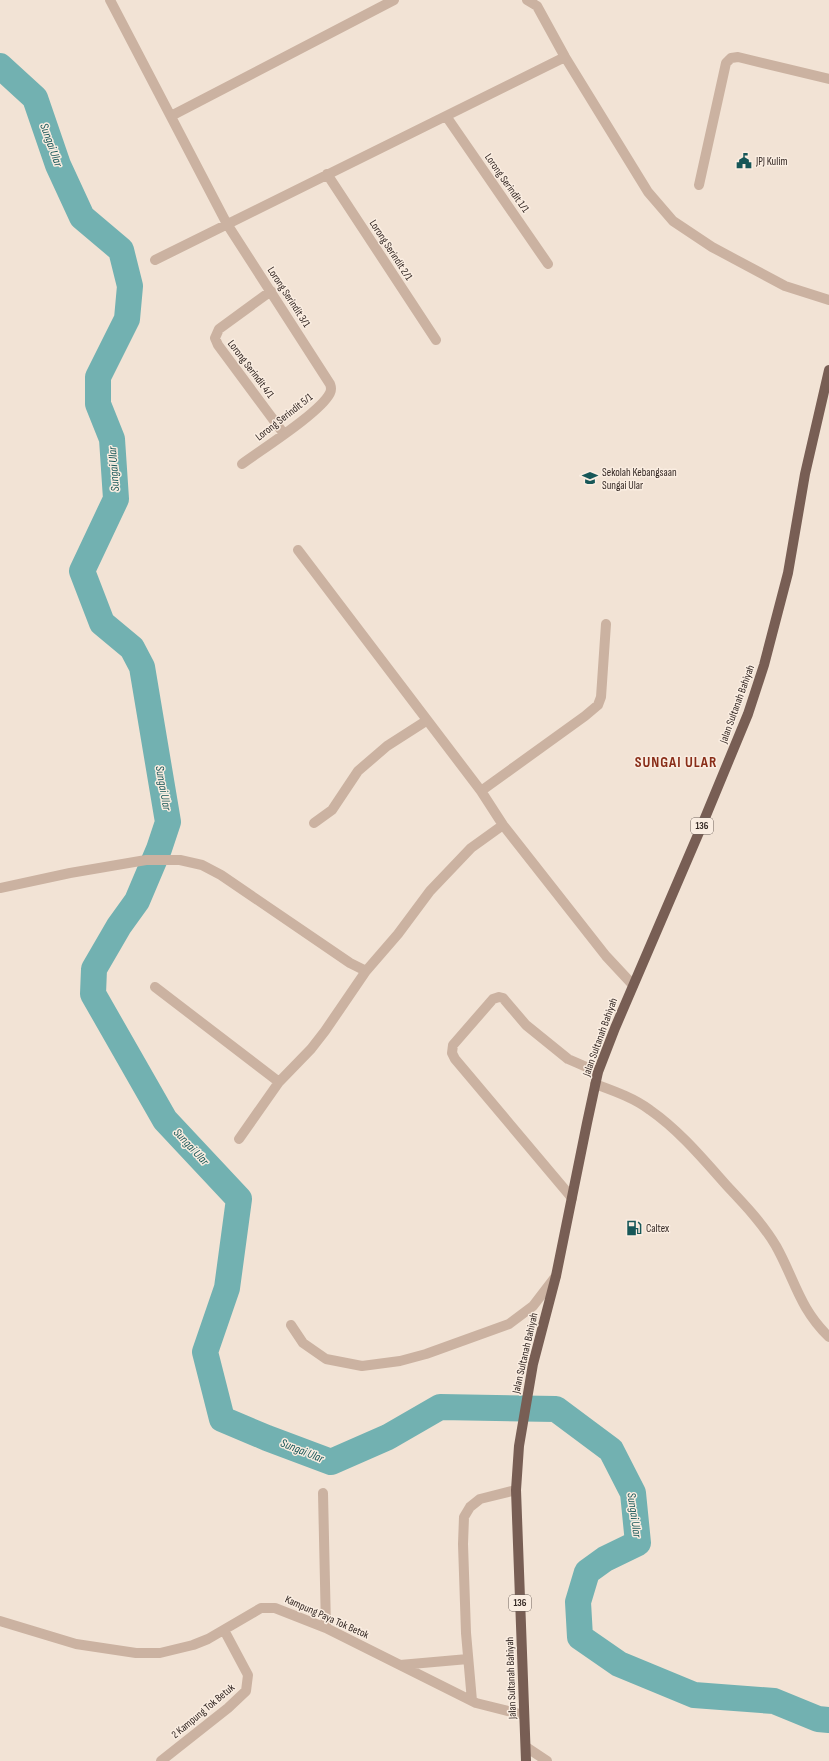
<svg xmlns="http://www.w3.org/2000/svg" width="829" height="1761" font-family="'Sofia Sans Condensed',sans-serif">
	<rect width="100%" height="100%" fill="#f2e3d5"/>
	<g fill="none" stroke-linecap="round" stroke-linejoin="round">
		<path stroke="#72b1b1" stroke-width="26" d="M0 66 35 98 58 165 82 217 121 250 130 286 127 319 98 377V404L112 439 116 499 82 571 102 623 132 648 142 667 168 822 159 849 137 901 119 926 94 969 93 994 165 1120 239 1199 227 1288 205 1352 222 1419 267 1438 331 1462 388 1437 440 1407 556 1409 611 1450 633 1493 638 1543 605 1559 587 1572 578 1602 580 1637 619 1664 694 1695 774 1701 818 1719 829 1720"/>
		<path stroke="#cbb2a1" stroke-width="10" d="M110 0 227 224 330 384C331 387 332 389 330 393 321 412 261 450 242 464
			M527 0 537 6 565 57 648 192 673 221 712 247 785 286 829 300
			M171 116 394 0
			M446 116 548 264
			M327 174 436 340
			M699 185 726 63 731 58 738 57 829 79
			M155 260 565 57
			M271 291 219 329 215 338 218 345 284 434
			M298 550 481 791 503 825 606 956 633 985
			M481 791 585 716 598 705 601 697 606 624
			M314 823 332 810 358 771 387 746 426 721
			M0 888 70 873 146 860H180L202 865 221 875 350 963 366 971
			M155 987 279 1082
			M595 1084C614 1091 634 1098 650 1110 680 1131 703 1159 728 1187 745 1205 763 1224 776 1246 795 1280 799 1308 829 1337
			M239 1139 279 1082 311 1049 325 1031 366 971 398 934 430 891 471 848 503 825
			M572 1198 455 1059 452 1053 453 1045 493 999 499 997 503 998 526 1025 568 1059 598 1072
			M291 1325 303 1343 326 1359 362 1366 400 1361 426 1354 509 1324 533 1306 556 1276
			M323 1493 326 1628
			M0 1621 76 1644 136 1653H160L193 1645 208 1639 261 1608H275L326 1628 476 1703 524 1715
			M400 1665 468 1659
			M472 1701 466 1633 463 1544 464 1517 470 1507 480 1499 516 1490
			M526 1747 547 1761
			M161 1761 228 1708 246 1691 248 1675 224 1630"/>
		<path stroke="#785e54" stroke-width="10" d="M526 1761 516 1490 519 1446 533 1364 556 1276 587 1123 598 1072 615 1028 700 830 748 714 764 665 788 573 805 474 829 370"/>
	</g>
	<defs>
		<symbol id="civic-bare" viewBox="-9 -9 18 18"><path d="M-.6-6.5H3V-4.5H.6V-3L4-1V1h2V6H-6V1h2V-1L-.6-3ZM-1.2 2.5V6h2.4V2.5Z" fill="#175758" stroke="#faede1" stroke-width="2.5" paint-order="stroke"/></symbol>
		<symbol id="school-bare" viewBox="-9 -9 18 18"><path d="M0-5L7-2L0 1L-7-2ZM-4 1L0 2.5L4 1V4Q0 6-4 4Z" fill="#175758" stroke="#faede1" stroke-width="2.5" paint-order="stroke"/></symbol>
		<symbol id="fuel-bare" viewBox="-9 -9 18 18"><path d="M-5.5-6h7V0h2V4h1.3V-2.5L3-4.5l.8-.8L6-3V5H2.5V1h-1V6h-7ZM-4.2-4.7v3.2H.2V-4.7Z" fill="#175758" stroke="#faede1" stroke-width="2.5" paint-order="stroke"/></symbol>
	</defs>
	<g fill-rule="evenodd">
		<use href="#civic-bare" x="733" y="150" width="22" height="22"/>
		<use href="#school-bare" x="579" y="467" width="22" height="22"/>
		<use href="#fuel-bare" x="623" y="1217" width="22" height="22"/>
	</g>
	<g text-anchor="middle" dominant-baseline="central" stroke-width="3" stroke-linejoin="round" paint-order="stroke">
		<g fill="#faede1" stroke="#6f635d" stroke-width="1">
			<rect x="691" y="818" width="22" height="16" rx="3"/>
			<rect x="509" y="1595" width="22" height="16" rx="3"/>
		</g>
		<g font-size="10" font-weight="bold" fill="#342824">
			<text x="702" y="826">136</text>
			<text x="520" y="1603">136</text>
		</g>
		<g font-size="11" fill="#342824" stroke="#faede1" text-anchor="start">
			<text x="756" y="161">JPJ Kulim</text>
			<text x="602" y="472">Sekolah Kebangsaan<tspan x="602" dy="13">Sungai Ular</tspan></text>
			<text x="646" y="1228">Caltex</text>
		</g>
		<g font-size="11" fill="#342824" stroke="#faede1">
			<text transform="translate(507 183) rotate(55)">Lorong Serindit 1/1</text>
			<text transform="translate(391 250) rotate(57)">Lorong Serindit 2/1</text>
			<text transform="translate(289 297) rotate(57)">Lorong Serindit 3/1</text>
			<text transform="translate(251 369) rotate(53)">Lorong Serindit 4/1</text>
			<text transform="translate(284 417) rotate(-38)">Lorong Serindit 5/1</text>
			<text transform="translate(737 704) rotate(-70)">Jalan Sultanah Bahiyah</text>
			<text transform="translate(600 1037) rotate(-70)">Jalan Sultanah Bahiyah</text>
			<text transform="translate(525 1353) rotate(-77)">Jalan Sultanah Bahiyah</text>
			<text transform="translate(327 1617) rotate(24)">Kampung Paya Tok Betok</text>
			<text transform="translate(511 1678) rotate(-92)">Jalan Sultanah Bahiyah</text>
			<text transform="translate(203 1711) rotate(-40)">2 Kampung Tok Betuk</text>
		</g>
		<g font-size="12" font-style="italic" fill="#175758" stroke="#faede1">
			<text transform="translate(51 145) rotate(70)">Sungai Ular</text>
			<text transform="translate(114 469) rotate(-94)">Sungai Ular</text>
			<text transform="translate(163 788) rotate(80)">Sungai Ular</text>
			<text transform="translate(191 1147) rotate(47)">Sungai Ular</text>
			<text transform="translate(302 1451) rotate(22)">Sungai Ular</text>
			<text transform="translate(634 1515) rotate(82)">Sungai Ular</text>
		</g>
		<g font-size="15" font-weight="bold" letter-spacing="1" fill="#892d18" stroke="#faede1">
			<text x="676" y="762">SUNGAI ULAR</text>
		</g>
	</g>
</svg>
